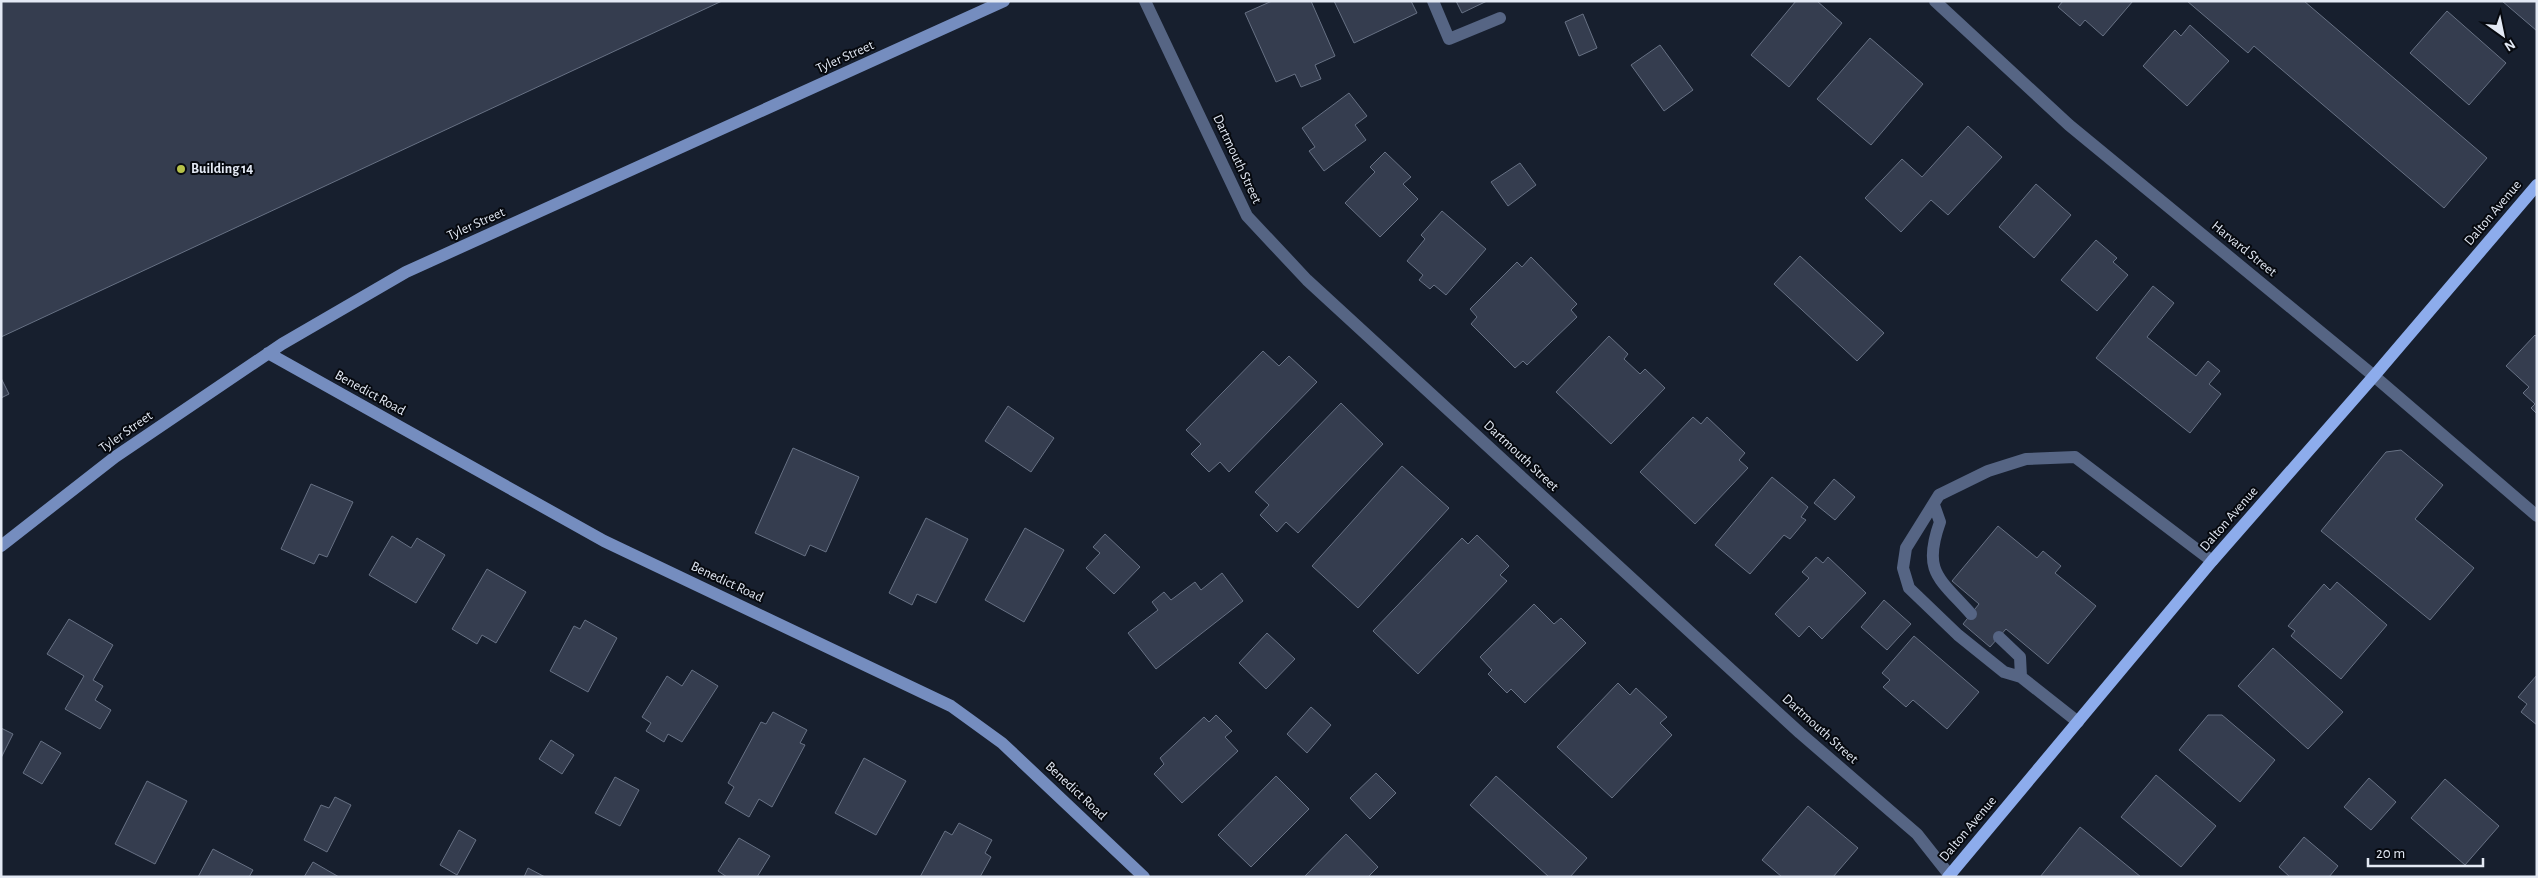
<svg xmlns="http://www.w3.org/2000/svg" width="2538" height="878" font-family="'Alegreya Sans',sans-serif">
	<rect width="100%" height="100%" fill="#171f2e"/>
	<path fill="#353d4f" stroke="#677184" d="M1 1H722L1 337Z
		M1272 1H1311L1335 56 1315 65 1321 79 1301 87 1295 74 1276 82 1245 13Z
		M1334 1H1411L1417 13 1354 43Z
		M1456 1H1487L1462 13Z
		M1796 1H1817L1842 23 1789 87 1751 55Z
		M2063 1H2133L2103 36 2085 20 2080 26 2058 7Z
		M2187 1H2304L2487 158 2444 208 2254 46 2248 53Z
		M2502 1H2537V31Z
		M2447 11 2506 63 2469 105 2410 53Z
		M1583 14 1597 48 1579 56 1565 22Z
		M2190 25 2229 61 2187 106 2143 66 2175 30 2181 36Z
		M1870 38 1923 84 1871 145 1817 99Z
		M1660 45 1693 90 1664 111 1631 65Z
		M1349 93 1367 116 1355 125 1366 140 1324 171 1309 151 1315 147 1302 128Z
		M1968 126 2002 157 1948 215 1931 200 1901 232 1865 198 1902 159 1922 177Z
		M1385 152 1411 177 1403 184 1418 199 1380 237 1345 203 1375 172 1370 167Z
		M1520 163 1536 185 1508 206 1491 182Z
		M2036 184 2071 215 2034 258 1999 227Z
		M1442 211 1486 249 1446 295 1434 285 1430 289 1419 280 1423 275 1407 261 1425 239 1421 235Z
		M2096 240 2117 258 2113 262 2128 275 2097 311 2061 280Z
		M1800 256 1884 333 1857 361 1774 284Z
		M1531 257 1577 304 1571 310 1577 317 1527 365 1523 361 1515 368 1471 324 1477 317 1470 309 1517 262 1522 267Z
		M2153 286 2174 303 2147 337 2196 376 2208 361 2220 371 2209 384 2221 394 2190 433 2096 358Z
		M2535 335 2537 337V414L2531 408 2535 404 2523 393 2529 387 2506 366Z
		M1609 336 1628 354 1624 359 1640 374 1645 369 1665 388 1611 444 1556 392Z
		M1263 351 1279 366 1289 356 1317 382 1229 472 1220 462 1209 472 1191 454 1201 444 1186 430Z
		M1 378 9 394 1 398Z
		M1341 403 1383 444 1298 533 1286 522 1277 532 1260 515 1269 505 1255 492Z
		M1008 406 1054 438 1031 472 985 441Z
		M1693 417 1701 424 1707 417 1745 453 1739 460 1748 468 1695 524 1640 472Z
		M793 448 859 477 826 552 810 545 805 556 755 533Z
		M2401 450 2443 485 2415 519 2474 568 2430 620 2321 531 2386 452Z
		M1402 466 1449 508 1358 608 1312 566Z
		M1772 477 1808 507 1801 517 1806 520 1790 539 1784 535 1750 574 1715 545Z
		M1834 479 1855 497 1835 520 1814 503Z
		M311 484 353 502 327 557 319 554 314 564 281 549Z
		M926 518 968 539 936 603 917 594 912 605 889 593Z
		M1998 526 2037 558 2043 551 2061 566 2055 573 2096 606 2048 664 2006 629 1990 647 1963 624 1979 604 1952 581Z
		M1025 528 1064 550 1024 622 985 600Z
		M1105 534 1140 567 1114 594 1086 568 1100 553 1093 547Z
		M1477 535 1509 566 1500 575 1507 581 1418 674 1373 631 1462 538 1468 544Z
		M392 536 411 548 417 538 445 555 416 603 369 575Z
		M1816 557 1823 563 1828 557 1866 593 1822 639 1809 626 1799 637 1775 614 1809 578 1802 572Z
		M487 569 526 592 496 643 482 635 477 644 452 629Z
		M1222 573 1243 601 1156 669 1128 633 1158 610 1152 602 1164 592 1171 600 1195 582 1201 590Z
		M2337 582 2387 625 2341 679 2291 636 2295 631 2288 626 2324 584 2330 590Z
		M1884 600 1911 624 1887 650 1861 627Z
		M1534 604 1554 624 1561 618 1586 643 1525 703 1511 689 1507 693 1488 674 1492 670 1480 657Z
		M69 619 113 645 93 680 103 686 95 700 111 710 100 729 65 709 84 676 47 654Z
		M585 620 617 638 588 692 550 671 574 626 580 629Z
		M1267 633 1295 659 1266 689 1239 663Z
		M1914 636 1979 692 1947 729 1913 700 1906 707 1883 687 1890 680 1882 673Z
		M2273 648 2343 712 2308 749 2238 686Z
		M692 670 718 686 682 742 668 734 664 742 646 731 651 723 642 717 667 676 682 686Z
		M2537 675V725L2521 712 2527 704 2518 697Z
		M1618 683 1630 695 1636 688 1667 717 1660 723 1672 735 1612 798 1557 747Z
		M1311 707 1331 725 1307 753 1287 734Z
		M773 712 807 730 800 743 805 745 772 807 759 799 749 817 725 803 734 787 728 783 761 722 766 724Z
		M1216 715 1232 731 1225 737 1238 751 1182 803 1154 774 1164 764 1160 758 1204 717 1209 722Z
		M2208 715H2222L2275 760 2240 802 2179 750Z
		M1 728 13 734 1 758Z
		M551 740 574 755 562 774 539 759Z
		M41 741 61 753 42 784 23 773Z
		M864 758 906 781 876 835 835 813Z
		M1376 773 1396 793 1370 819 1350 798Z
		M2156 775 2216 826 2181 867 2121 817Z
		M1276 776 1309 809 1251 867 1218 835Z
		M1496 776 1587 858 1570 877H1549L1470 805Z
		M615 777 639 790 620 826 595 813Z
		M2369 778 2396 802 2371 830 2344 807Z
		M2445 779 2499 826 2465 865 2411 818Z
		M147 781 187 801 155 864 115 844Z
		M335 797 351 805 327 852 304 840 321 805 329 808Z
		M1808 806 1858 848 1833 877H1782L1762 860Z
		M959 823 992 840 985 853 991 857 980 877H920L945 831 952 835Z
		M2080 827 2141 877H2040Z
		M459 830 476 840 457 875 440 865Z
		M1346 834 1378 867 1368 877H1304Z
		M2304 837 2338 866 2329 877H2290L2279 867Z
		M739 838 770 856 757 877H727L718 871Z
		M213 849 253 870 249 877H198Z
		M313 862 339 877H304Z
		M528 868 545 877H524Z"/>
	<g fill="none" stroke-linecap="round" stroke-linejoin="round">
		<path stroke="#566584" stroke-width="12" d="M1433 1 1449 39 1500 18
			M1934 505 1940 522C1922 572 1939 578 1971 614
			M1999 637 2020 657 2021 677
			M2078 722 2021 677 2004 672 1958 635 1909 588 1903 568 1906 548 1939 495 1988 471 2026 459 2075 457 2212 561"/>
		<path stroke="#566584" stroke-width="12" d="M1145 1 1247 216 1307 280 1800 733 1917 834 1951 877
			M1935 1 2069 125 2374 376 2537 516"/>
		<path stroke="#758dbf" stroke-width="12" d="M268 353 604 541 951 706 1002 743 1144 877
			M1 546 115 457 282 344 406 272 1004 1"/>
		<path stroke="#8dacec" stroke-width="12" d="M1948 877 2212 561 2374 376 2537 185"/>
	</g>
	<circle fill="#b6c149" stroke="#06090f" stroke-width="2" cx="181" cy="169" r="5"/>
	<g text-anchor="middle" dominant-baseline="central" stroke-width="4" stroke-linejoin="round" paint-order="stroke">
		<g font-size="14" fill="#e3e9f4" stroke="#06090f">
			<text transform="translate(845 57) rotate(-24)">Tyler Street</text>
			<text transform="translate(1237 159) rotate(65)">Dartmouth Street</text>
			<text transform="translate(2493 213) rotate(-50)">Dalton Avenue</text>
			<text transform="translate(476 224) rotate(-24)">Tyler Street</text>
			<text transform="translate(2244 249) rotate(39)">Harvard Street</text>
			<text transform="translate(370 393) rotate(29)">Benedict Road</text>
			<text transform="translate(126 432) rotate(-35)">Tyler Street</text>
			<text transform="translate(1521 456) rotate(43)">Dartmouth Street</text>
			<text transform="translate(2229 519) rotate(-49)">Dalton Avenue</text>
			<text transform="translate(727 582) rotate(25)">Benedict Road</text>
			<text transform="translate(1820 729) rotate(42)">Dartmouth Street</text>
			<text transform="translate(1076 791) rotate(43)">Benedict Road</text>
			<text transform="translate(1968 829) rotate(-50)">Dalton Avenue</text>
		</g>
		<g font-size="14" font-weight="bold" fill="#e3e9f4" stroke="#06090f" text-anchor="start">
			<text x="191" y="169">Building 14</text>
		</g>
	</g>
	<rect width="2538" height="878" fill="none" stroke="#e3e9f4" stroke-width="5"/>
	<g transform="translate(2503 35) rotate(147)" stroke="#06090f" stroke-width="4" paint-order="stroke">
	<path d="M0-4L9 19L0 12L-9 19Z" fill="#e3e9f4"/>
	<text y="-8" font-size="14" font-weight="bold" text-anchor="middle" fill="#e3e9f4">N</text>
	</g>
	<path d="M2368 858v8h115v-8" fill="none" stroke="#e3e9f4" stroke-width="2.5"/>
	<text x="2376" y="858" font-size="15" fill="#e3e9f4" stroke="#06090f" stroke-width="4" paint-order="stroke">20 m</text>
</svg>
